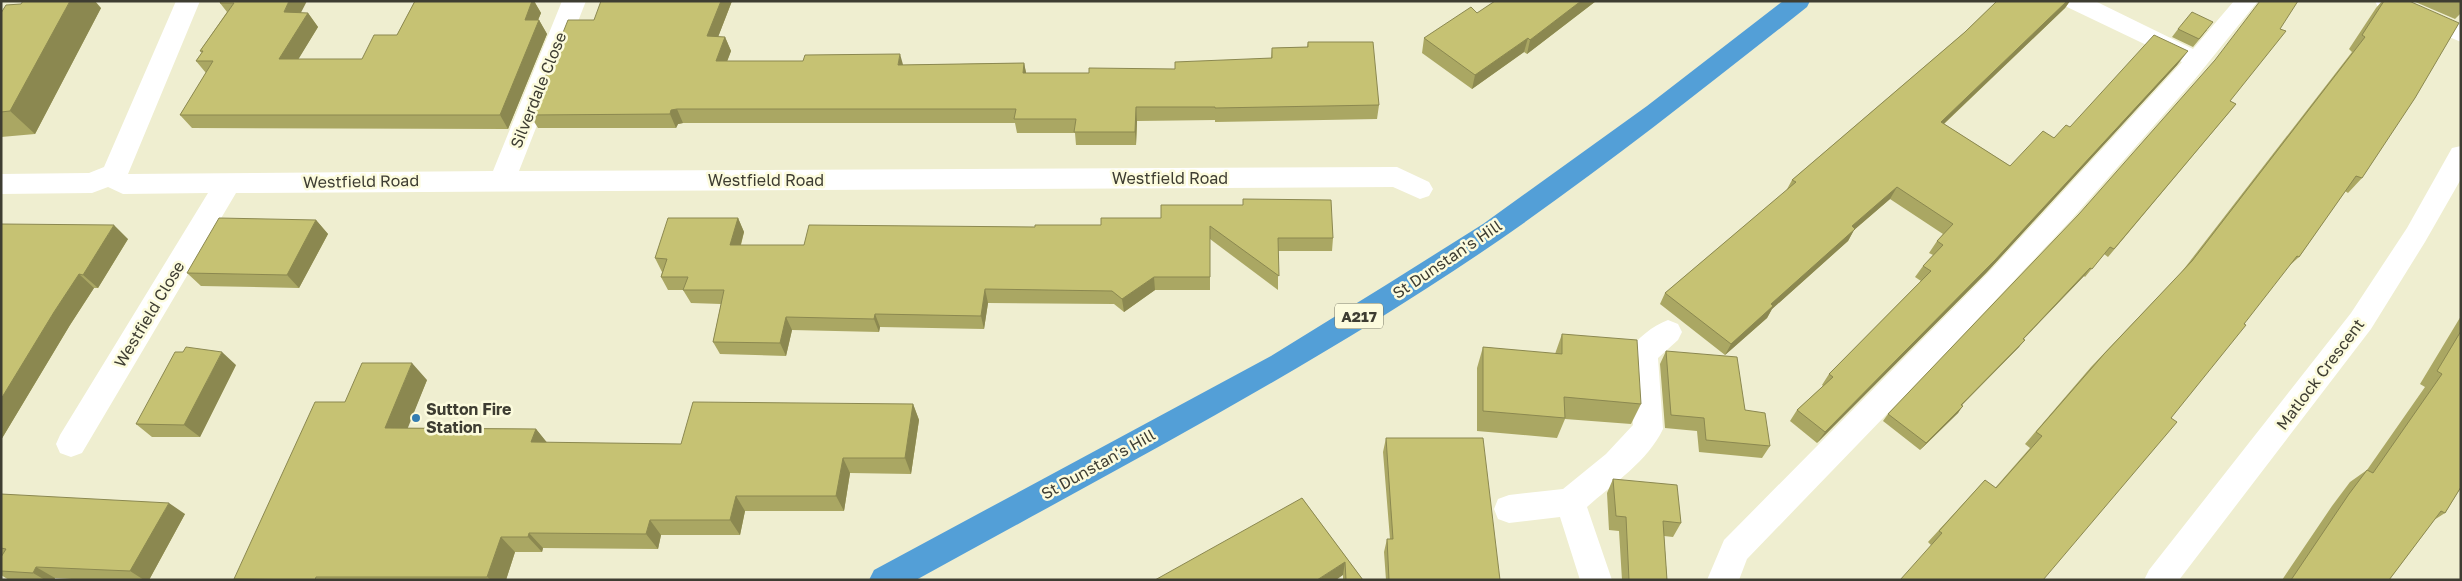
<svg xmlns="http://www.w3.org/2000/svg" width="2462" height="581" font-family="'Golos Text',sans-serif">
	<rect width="100%" height="100%" fill="#efeed0"/>
	<g fill="none" stroke-linecap="round" stroke-linejoin="round">
		<path fill="#fff" fill-rule="evenodd" d="M176 1H200L128 174 493 171 562 1H586L519 171 1397 167 1429 182 1433 189 1429 196 1420 199 1393 187 236 193 82 453 71 457 60 453 56 444 60 435 208 193 123 194 108 187 92 193 1 194V174L89 173 104 167Z
			M2064 1H2095L2193 49 2234 1H2258L2195 79 2071 220 1942 357 1747 559 1739 580H1707L1724 540 1988 273 2182 62 2067 7Z
			M2375 1H2408L2461 24V42L2378 7Z
			M2461 146V179L2425 242 2371 329 2179 580H2144L2149 570 2351 313 2407 228 2452 148Z
			M1668 320 1678 324 1682 332 1678 340 1658 358 1663 429C1648 461 1613 484 1587 507L1612 580H1580L1560 517 1509 523 1498 519 1494 509 1498 499 1509 495 1563 489 1606 454 1633 425 1629 353C1636 338 1653 326 1668 320Z"/>
		<path fill="#539fd7" fill-rule="evenodd" d="M1783 1H1810L1807 7C1707 86 1606 166 1501 239 1315 367 1113 471 916 580H869L874 570 1271 356 1386 285 1483 224 1647 106Z"/>
	</g>
	<path fill="#aaa763" d="M221 1 301 13H308L318 27 298 59H362L397 35 415 1H534L541 13 538 20H539L547 34 508 129 192 128 180 115 206 73 196 61 202 53 200 51 227 12 220 3Z
		M732 1 718 37H725L731 51 727 61 903 65 1024 63 1026 73H1089L1175 69 1271 58 1272 48 1307 47 1308 42 1379 105 1377 119 1215 122V120L1137 121 1136 145H1076L1075 133H1017L1015 123H683L678 124 676 128H538L530 115 594 20Z
		M1596 1 1527 54 1524 52 1472 89 1422 53 1424 38 1477 13Z
		M1997 1H2070L2065 8 1944 124 2010 166 2070 127 2178 64 1987 272 1817 443 1790 421 1797 410 1823 386 1822 385 1829 374 1921 281 1915 277 1923 266 1933 255 1929 253 1937 241 1943 234 1890 199 1854 230 1848 241 1772 309 1767 318 1725 355 1660 304 1665 293 1786 191 1792 180 1965 32Z
		M2382 1H2409L2362 178 2348 193 2345 191 2299 257 2289 266 1931 545 1928 542 1985 480 1995 488 2030 448 2025 444 2091 367 2180 274 2352 52 2349 49 2376 8Z
		M2413 1H2461V13L2455 19Z
		M101 8 35 134 1 137V13Z
		M2178 29 2207 30 2193 47 2172 37Z
		M2230 101 2236 104 2108 257 2104 254 2085 277 2084 276 2023 339 2019 347 1962 405 1958 413 1920 450 1883 421 1888 414Z
		M738 218 744 232 741 245H804L1035 227 1101 225 1161 218 1333 238 1332 251H1278V290L1210 239V290H1155L1124 312 1114 304 988 303 984 329 880 327 879 332 792 330 786 356 720 354 713 342 721 304 691 303 683 290H668L661 277 662 272 655 258Z
		M316 220 328 234 299 288 201 286 187 273Z
		M1 224 128 239 98 288H94L70 325 1 440Z
		M2461 316V487L2445 513 2434 520 2389 580H2282L2332 506 2350 482 2367 470 2425 387 2420 384Z
		M1562 334 1641 404 1631 424 1565 419 1557 438 1477 431V368L1483 347 1555 354Z
		M1666 351 1745 410 1770 446 1762 458 1699 452 1697 431 1665 428 1660 364Z
		M236 365 200 437H152L136 424Z
		M427 380 407 428 536 429 547 443 681 444 913 404 919 420 911 474 850 473 844 511H745L740 535H661L658 549 543 548 542 552H515L506 580H235L234 579 345 402Z
		M1386 438 1500 580H1386L1384 552 1387 539H1390L1383 452Z
		M1613 479 1681 523 1673 537 1664 536 1667 580H1622L1619 531 1609 530 1607 493Z
		M1 494 185 514 149 580H88L55 578 54 580H9L1 575Z
		M1302 498 1363 580H1343V575Z"/>
	<path fill="#8b8850" d="M70 1H95L101 8 35 134 10 111Z
		M289 1H307L294 26 284 12Z
		M532 1H534L541 13 532 34 525 20Z
		M721 1H732L713 50 707 36Z
		M1581 1H1596L1527 54 1530 40Z
		M2067 1H2070L2065 8 1933 134 1941 122Z
		M308 13 318 27 290 73 279 59Z
		M539 20 547 34 508 129 500 115Z
		M725 37 731 51 722 75 716 61Z
		M1528 38 1524 52 1472 89 1475 75Z
		M2188 51 2178 64 1987 272 1817 443 1825 432Z
		M900 54 904 68 898 65Z
		M1024 63 1027 77 1023 73Z
		M1136 107 1137 121 1136 145 1135 132Z
		M677 109 683 123 678 124 676 128 670 114 671 110Z
		M1897 187 1890 199 1854 230 1848 241 1772 309 1767 318 1725 355 1731 344 1771 304 1852 226Z
		M738 218 744 232 737 258 730 245Z
		M316 220 328 234 299 288 287 275Z
		M114 225 128 239 98 288 83 275Z
		M2090 268 2084 276 2017 346 2023 339Z
		M79 274 94 288 70 325 1 440V399L54 312Z
		M1154 277 1155 290 1124 312 1122 299Z
		M985 289 988 303 984 329 981 316Z
		M875 314 880 327 879 332 874 319Z
		M786 317 792 330 786 356 780 343Z
		M2025 340 2019 347 1955 412 1961 405Z
		M222 352 236 365 200 437 184 425Z
		M412 363 427 380 401 445 385 428Z
		M913 404 919 420 911 474 905 458Z
		M1963 406 1958 413 1920 450 1926 443Z
		M536 429 549 445 531 442Z
		M843 458 850 473 844 511 836 496Z
		M736 496 745 511 740 535 730 520Z
		M169 503 185 514 149 580H144L130 571Z
		M650 520 661 535 658 549 646 534Z
		M529 533 543 548 542 552 528 537Z
		M501 537 515 552 506 580H491L487 577Z
		M1345 562 1343 575 1336 580H1317Z
		M36 567 55 578 54 580H45L33 573Z"/>
	<path fill="#c6c273" stroke="#8b8850" d="M23 1H70L10 111 1 112V13L6 5 21 4Z
		M221 1H289L284 12 308 13 279 59H362L374 35H397L415 1H532L525 20H539L500 115H180L213 61H196L203 51H200L234 3H220Z
		M601 1H721L707 36 725 37 716 61H803L805 55 900 54 898 65 1024 63 1023 73H1089V68L1175 69V62L1272 58V48L1308 47V42H1373L1379 105 1215 108V107H1136L1135 132H1074L1076 119H1014L1016 109H677L671 110 670 114 530 115 568 20H594Z
		M1495 1H1581L1530 40 1528 38 1475 75 1424 38 1471 7 1477 13Z
		M1997 1H2067L1941 122 2010 166 2043 131 2054 138 2066 125 2070 127 2154 35 2188 51 1995 260 1825 432 1797 410 1833 377 1829 374 1931 271 1923 266 1943 245 1937 241 1953 224 1897 187 1852 226 1855 229 1771 304 1773 306 1731 344 1665 293 1796 182 1792 180 1965 32Z
		M2260 1H2298L2280 29 2286 31 2230 101 2236 104 2114 249 2110 247 2092 269 2090 268 2023 339 2025 340 1961 405 1963 406 1926 443 1888 414 2079 214 2215 60Z
		M2384 1H2409L2459 23 2415 98 2362 178 2356 176 2299 257 2297 256 2244 324 2246 325 2171 418 2177 422 2043 580H1900L1942 533 1939 531 1985 480 1996 488 2042 436 2036 432 2104 354 2192 261 2365 37 2362 35Z
		M2192 12 2213 22 2199 39 2178 29Z
		M1243 199 1331 200 1333 238H1278L1279 276 1210 226V277H1154L1122 299 1112 291 985 289 981 316 875 314 874 319 786 317 780 343 713 342 724 290H683L688 277H661L667 259 655 258 668 218H738L730 245H804L809 225 1035 227V225H1101V218H1161V205H1243Z
		M219 218 316 220 287 275 187 273Z
		M1 224 114 225 83 275 79 274 54 312 1 399Z
		M2461 331V487L2445 513 2441 511 2389 580H2291L2349 494 2367 470 2373 473 2442 374 2437 371Z
		M1562 334 1637 340 1641 404 1564 397 1565 418 1483 411V347L1562 354Z
		M186 347 222 352 184 425 136 424 175 352H183Z
		M1666 351 1737 357 1745 410 1765 413 1770 446 1706 440 1704 418 1671 415Z
		M362 363H412L385 428 536 429 531 442 681 444 693 402 913 404 905 458H843L836 496H736L730 520H650L646 534 529 533 528 537H501L487 577H316L315 580 234 579 315 402H345Z
		M1386 438H1483L1500 580H1389L1387 539H1393Z
		M1613 479 1677 485 1681 523 1663 521 1667 580H1629L1626 517 1616 516Z
		M1 494 169 503 130 571 36 567 33 573 1 571V557L6 549 1 548Z
		M1302 498 1363 580H1346L1345 562 1317 580H1155Z"/>
	<circle fill="#347db1" stroke="#fcfbdd" stroke-width="2" cx="416" cy="418" r="5"/>
	<g text-anchor="middle" dominant-baseline="central" stroke-width="5" stroke-linejoin="round" paint-order="stroke">
		<rect fill="#fcfbdd" stroke="#777665" stroke-width="1" x="1335" y="303.5" width="48" height="25" rx="4"/>
		<g font-size="15" font-weight="bold" fill="#3e3d32">
			<text x="1359" y="316">A217</text>
		</g>
		<g font-size="16" fill="#3e3d32" stroke="#fcfbdd">
			<text transform="translate(538 90) rotate(-68)">Silverdale Close</text>
			<text x="1170" y="178">Westfield Road</text>
			<text x="766" y="180">Westfield Road</text>
			<text transform="translate(361 181) rotate(-1)">Westfield Road</text>
			<text transform="translate(1447 259) rotate(-34)">St Dunstan's Hill</text>
			<text transform="translate(149 314) rotate(-59)">Westfield Close</text>
			<text transform="translate(2320 374) rotate(-53)">Matlock Crescent</text>
			<text transform="translate(1098 464) rotate(-29)">St Dunstan's Hill</text>
		</g>
		<g font-size="16" font-weight="bold" fill="#3e3d32" stroke="#fcfbdd" text-anchor="start">
			<text x="426" y="409">Sutton Fire<tspan x="426" dy="18">Station</tspan></text>
		</g>
	</g>
	<rect width="2462" height="581" fill="none" stroke="#3e3d32" stroke-width="5"/>
</svg>
